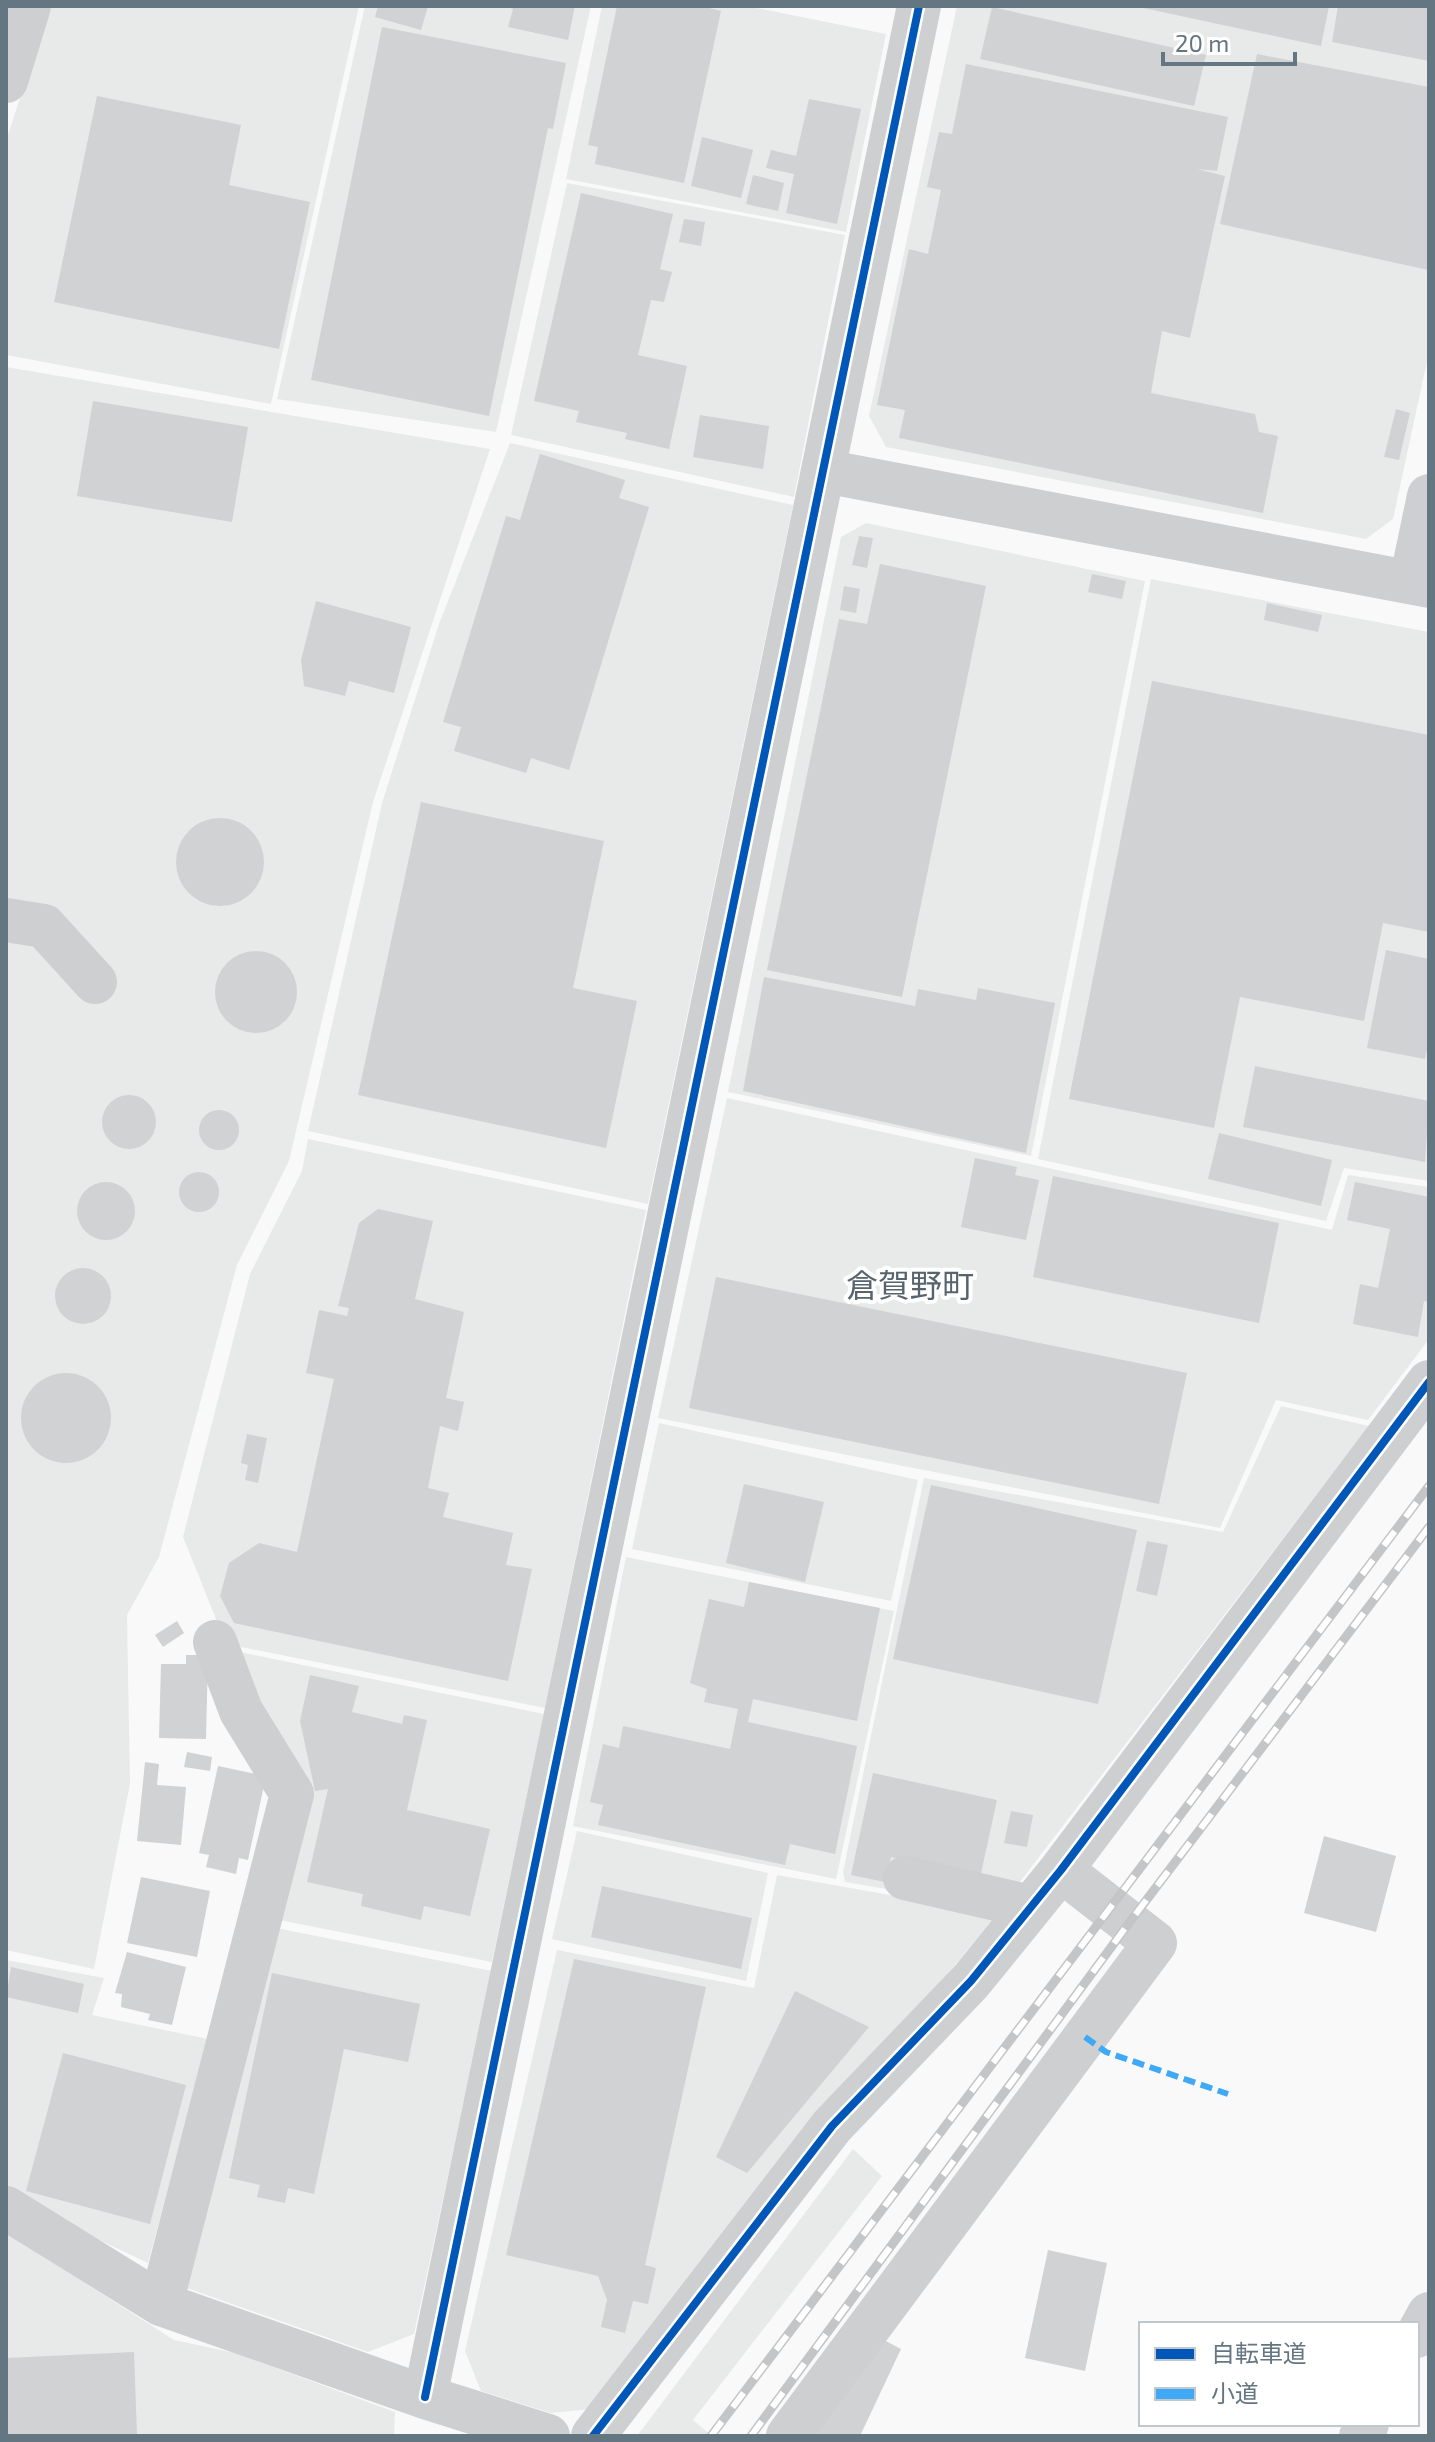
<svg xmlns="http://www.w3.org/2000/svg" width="1435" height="2442" font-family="'Exo 2','Noto Sans JP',sans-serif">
	<rect width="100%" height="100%" fill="#f9f9f9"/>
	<path fill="#e8e9e9" d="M50 6H359L271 404 6 355V141Z
		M365 6H591L496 432 277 399Z
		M602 6H747L886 34 846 232 566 179Z
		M957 6H1429V352L1393 519 1366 539 886 447 869 416Z
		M567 183 845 235 794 497 511 435Z
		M6 367 490 449 373 802 289 1161 237 1265 159 1557 127 1615 130 1784 94 1969 6 1950Z
		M510 443 793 505 648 1204 308 1131 382 803 439 624Z
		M866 523 1145 581 1031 1156 728 1092 841 537Z
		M1151 579 1429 632V1181L1344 1168 1326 1221 1038 1159Z
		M727 1098 1332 1230 1348 1175 1429 1187V1339L1368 1420 1276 1400 1220 1528 658 1418Z
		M308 1139 646 1210 545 1708 226 1644 183 1537 250 1274 302 1171Z
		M1281 1406 1369 1426 1000 1908 845 1882 843 1872 924 1478 1223 1532Z
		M659 1423 918 1480 891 1601 632 1549Z
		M626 1557 894 1611 836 1879 573 1826Z
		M230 1650 544 1714 492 1962 274 1919 300 1791Z
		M577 1831 768 1873 746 1981 552 1939Z
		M777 1875 997 1914 590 2409 551 2413 481 2391 465 2351 557 1950 754 1988Z
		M276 1928 492 1971 414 2334 368 2352 184 2287Z
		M6 1960 104 1978 92 2015 208 2039 148 2263 32 2208 6 2184Z
		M853 2149 882 2176 693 2420 712 2436H637Z
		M6 2232 174 2340 235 2353 395 2412 394 2436H6Z"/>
	<path fill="#d0d2d3" d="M378 6H428L421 30 375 17Z
		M506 6H575L568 40 508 27 513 9Z
		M617 6H701L721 11 684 183 595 164 598 147 588 145Z
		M1134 6H1329L1321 46Z
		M1338 6H1429V61L1332 42Z
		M992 7 1206 55 1194 106 980 59Z
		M382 27 566 63 553 129 548 128 489 416 311 380Z
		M1257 54 1429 87 1428 270 1220 224Z
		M966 64 1228 117 1217 171 1197 169 1225 176 1190 338 1162 331 1151 393 1255 414 1259 432 1278 436 1263 513 899 438 905 410 877 405 909 249 928 254 941 190 927 187 939 132 952 134Z
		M97 96 241 125 229 185 310 202 279 349 54 302Z
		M809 99 861 109 837 224 786 213 794 174 766 168 771 150 796 156Z
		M702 137 753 150 741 198 691 186Z
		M753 175 784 183 778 211 746 204Z
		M581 193 673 214 660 269 672 272 664 302 651 300 638 355 687 366 669 449 625 439 627 433 576 422 579 411 534 401Z
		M684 219 705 222 701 246 679 242Z
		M93 401 248 427 232 522 77 496Z
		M1396 409 1410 413 1399 460 1384 457Z
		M700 415 769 426 763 469 693 457Z
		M540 454 625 480 619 498 649 507 569 770 531 758 526 773 454 751 461 727 443 722 506 516 520 520Z
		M859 536 873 538 867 568 852 565Z
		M880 564 986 586 902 997 767 970 839 619 867 624Z
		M1092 574 1126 581 1122 599 1088 592Z
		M844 586 860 589 856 613 840 610Z
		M316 601 411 627 394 693 349 681 345 696 304 686 301 660Z
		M1267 603 1322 615 1318 632 1264 620Z
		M1152 681 1429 735V932L1383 923 1364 1021 1240 997 1214 1128 1069 1099Z
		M421 802 604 841 573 988 637 1001 606 1148 358 1095Z
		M176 862a44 44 0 1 1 88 0a44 44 0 1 1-88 0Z
		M1386 950 1429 959V1040L1425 1059 1367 1048Z
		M215 992a41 41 0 1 1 82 0a41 41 0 1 1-82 0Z
		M764 977 915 1006 918 989 976 1000 978 988 1055 1003 1026 1153 743 1091Z
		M1255 1066 1429 1101 1425 1162 1243 1127Z
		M102 1122a27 27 0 1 1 54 0a27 27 0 1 1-54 0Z
		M199 1130a20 20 0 1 1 40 0a20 20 0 1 1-40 0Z
		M1219 1133 1332 1160 1321 1206 1208 1179Z
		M975 1158 1017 1167 1015 1175 1039 1180 1026 1240 961 1227Z
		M179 1192a20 20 0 1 1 40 0a20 20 0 1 1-40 0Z
		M1053 1176 1279 1223 1259 1323 1033 1277Z
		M1355 1182 1429 1197V1302L1424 1301 1418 1337 1353 1324 1360 1284 1378 1288 1390 1229 1347 1220Z
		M77 1211a29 29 0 1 1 58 0a29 29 0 1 1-58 0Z
		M378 1209 433 1221 415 1299 464 1312 446 1398 464 1402 458 1431 440 1426 428 1488 449 1493 443 1517 513 1533 506 1565 532 1569 508 1681 234 1623 220 1596 229 1563 259 1543 297 1552 334 1379 306 1373 319 1310 347 1316 349 1308 338 1306 359 1223Z
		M55 1296a28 28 0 1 1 56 0a28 28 0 1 1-56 0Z
		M716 1277 1187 1373 1159 1504 689 1408Z
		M21 1418a45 45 0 1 1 90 0a45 45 0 1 1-90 0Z
		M247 1434 267 1438 258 1483 245 1480 248 1465 241 1463Z
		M744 1484 824 1502 805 1582 726 1563Z
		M931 1485 1137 1530 1098 1704 893 1659Z
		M1147 1541 1168 1545 1157 1596 1136 1591Z
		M749 1582 880 1608 857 1721 753 1699 748 1722 857 1746 835 1854 790 1844 785 1865 598 1825 603 1805 590 1802 603 1744 619 1748 623 1726 730 1749 738 1709 704 1702 707 1689 690 1683 709 1599 744 1607Z
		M177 1621 184 1633 163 1647 155 1635Z
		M186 1655H208L206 1739 159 1738 161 1664H186Z
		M310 1675 359 1686 352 1712 402 1724 404 1715 427 1720 407 1810 490 1829 470 1916 424 1906 421 1920 361 1906 363 1894 307 1882 328 1789 315 1791 300 1721Z
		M187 1752 212 1757 210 1771 184 1767Z
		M145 1762 159 1764 157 1785 186 1787 181 1845 137 1841Z
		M218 1766 266 1776 248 1860 239 1858 236 1874 206 1867 209 1855 199 1853Z
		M873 1773 997 1800 980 1878 891 1857 885 1882 851 1875Z
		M1011 1811 1033 1815 1027 1847 1004 1843Z
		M1324 1836 1396 1856 1376 1932 1304 1913Z
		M141 1877 210 1891 197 1957 127 1943Z
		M602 1886 752 1918 741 1969 591 1937Z
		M127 1952 186 1967 172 2025 148 2020 150 2014 121 2007 122 1994 115 1993Z
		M574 1959 706 1987 645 2265 656 2268 648 2304 633 2301 625 2333 601 2327 607 2300 598 2276 506 2255Z
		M11 1967 84 1984 78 2013 6 1997Z
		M272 1973 420 2004 408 2062 344 2049 314 2194 288 2188 285 2203 257 2197 260 2185 229 2178Z
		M795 1991 869 2027 747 2173 716 2157Z
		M63 2053 186 2085 150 2224 26 2191Z
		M1048 2250 1107 2263 1085 2371 1025 2358Z
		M880 2338 901 2349 860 2436H806Z
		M134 2352 137 2436H6V2358Z"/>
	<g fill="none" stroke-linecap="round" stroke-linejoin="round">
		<path stroke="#cecfd0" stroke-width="44" d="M6 81 29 6
			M824 471 1429 586
			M1411 582 1429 496
			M6 920 44 926 95 982
			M905 1878 1031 1907
			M6 2208 161 2304 425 2397 548 2436
			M161 2304 292 1794 241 1711 215 1642
			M1417 2336 1429 2314
			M425 2397 919 6
			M593 2436 832 2126 971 1981 1061 1870 1429 1382
			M788 2436 1155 1943 1061 1870
			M1361 2436 1367 2424"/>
		<defs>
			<path id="rail" d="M711 2436 1429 1486
				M751 2436 1129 1923 1429 1527"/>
		</defs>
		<use href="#rail" stroke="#c3c5c6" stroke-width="9"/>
		<use href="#rail" stroke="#fff" stroke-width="6" stroke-dasharray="18" stroke-linecap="butt"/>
		<path stroke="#3fa9f5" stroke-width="6" stroke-dasharray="12 6" stroke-linecap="butt" d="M1085 2037 1106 2052 1228 2094"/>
		<defs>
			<path id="cycleway" d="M425 2397 919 6
				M593 2436 832 2126 971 1981 1061 1870 1429 1382"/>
		</defs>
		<use href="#cycleway" stroke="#fff" stroke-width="13"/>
		<use href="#cycleway" stroke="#0057b8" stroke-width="8"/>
	</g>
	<g text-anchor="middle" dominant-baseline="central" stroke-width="8" stroke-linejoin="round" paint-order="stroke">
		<g font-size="32" fill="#57646e" stroke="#fff">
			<text x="910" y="1284">倉賀野町</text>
		</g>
	</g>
	<rect width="1435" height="2442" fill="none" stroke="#657683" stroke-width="16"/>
	<rect x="1139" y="2322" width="280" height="104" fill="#ffffff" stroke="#c1c8cd" stroke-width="2"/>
	<rect x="1155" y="2348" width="40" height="12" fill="#0057b8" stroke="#c1c8cd" stroke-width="2"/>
	<text x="1211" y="2362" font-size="24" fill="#657683">自転車道</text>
	<rect x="1155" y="2388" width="40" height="12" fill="#3fa9f5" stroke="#c1c8cd" stroke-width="2"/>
	<text x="1211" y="2402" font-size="24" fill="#657683">小道</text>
	<path d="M1163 52v12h132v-12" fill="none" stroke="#657683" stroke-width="4"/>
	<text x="1175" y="52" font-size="24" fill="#657683" stroke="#ffffff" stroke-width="6" paint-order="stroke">20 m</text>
</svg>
